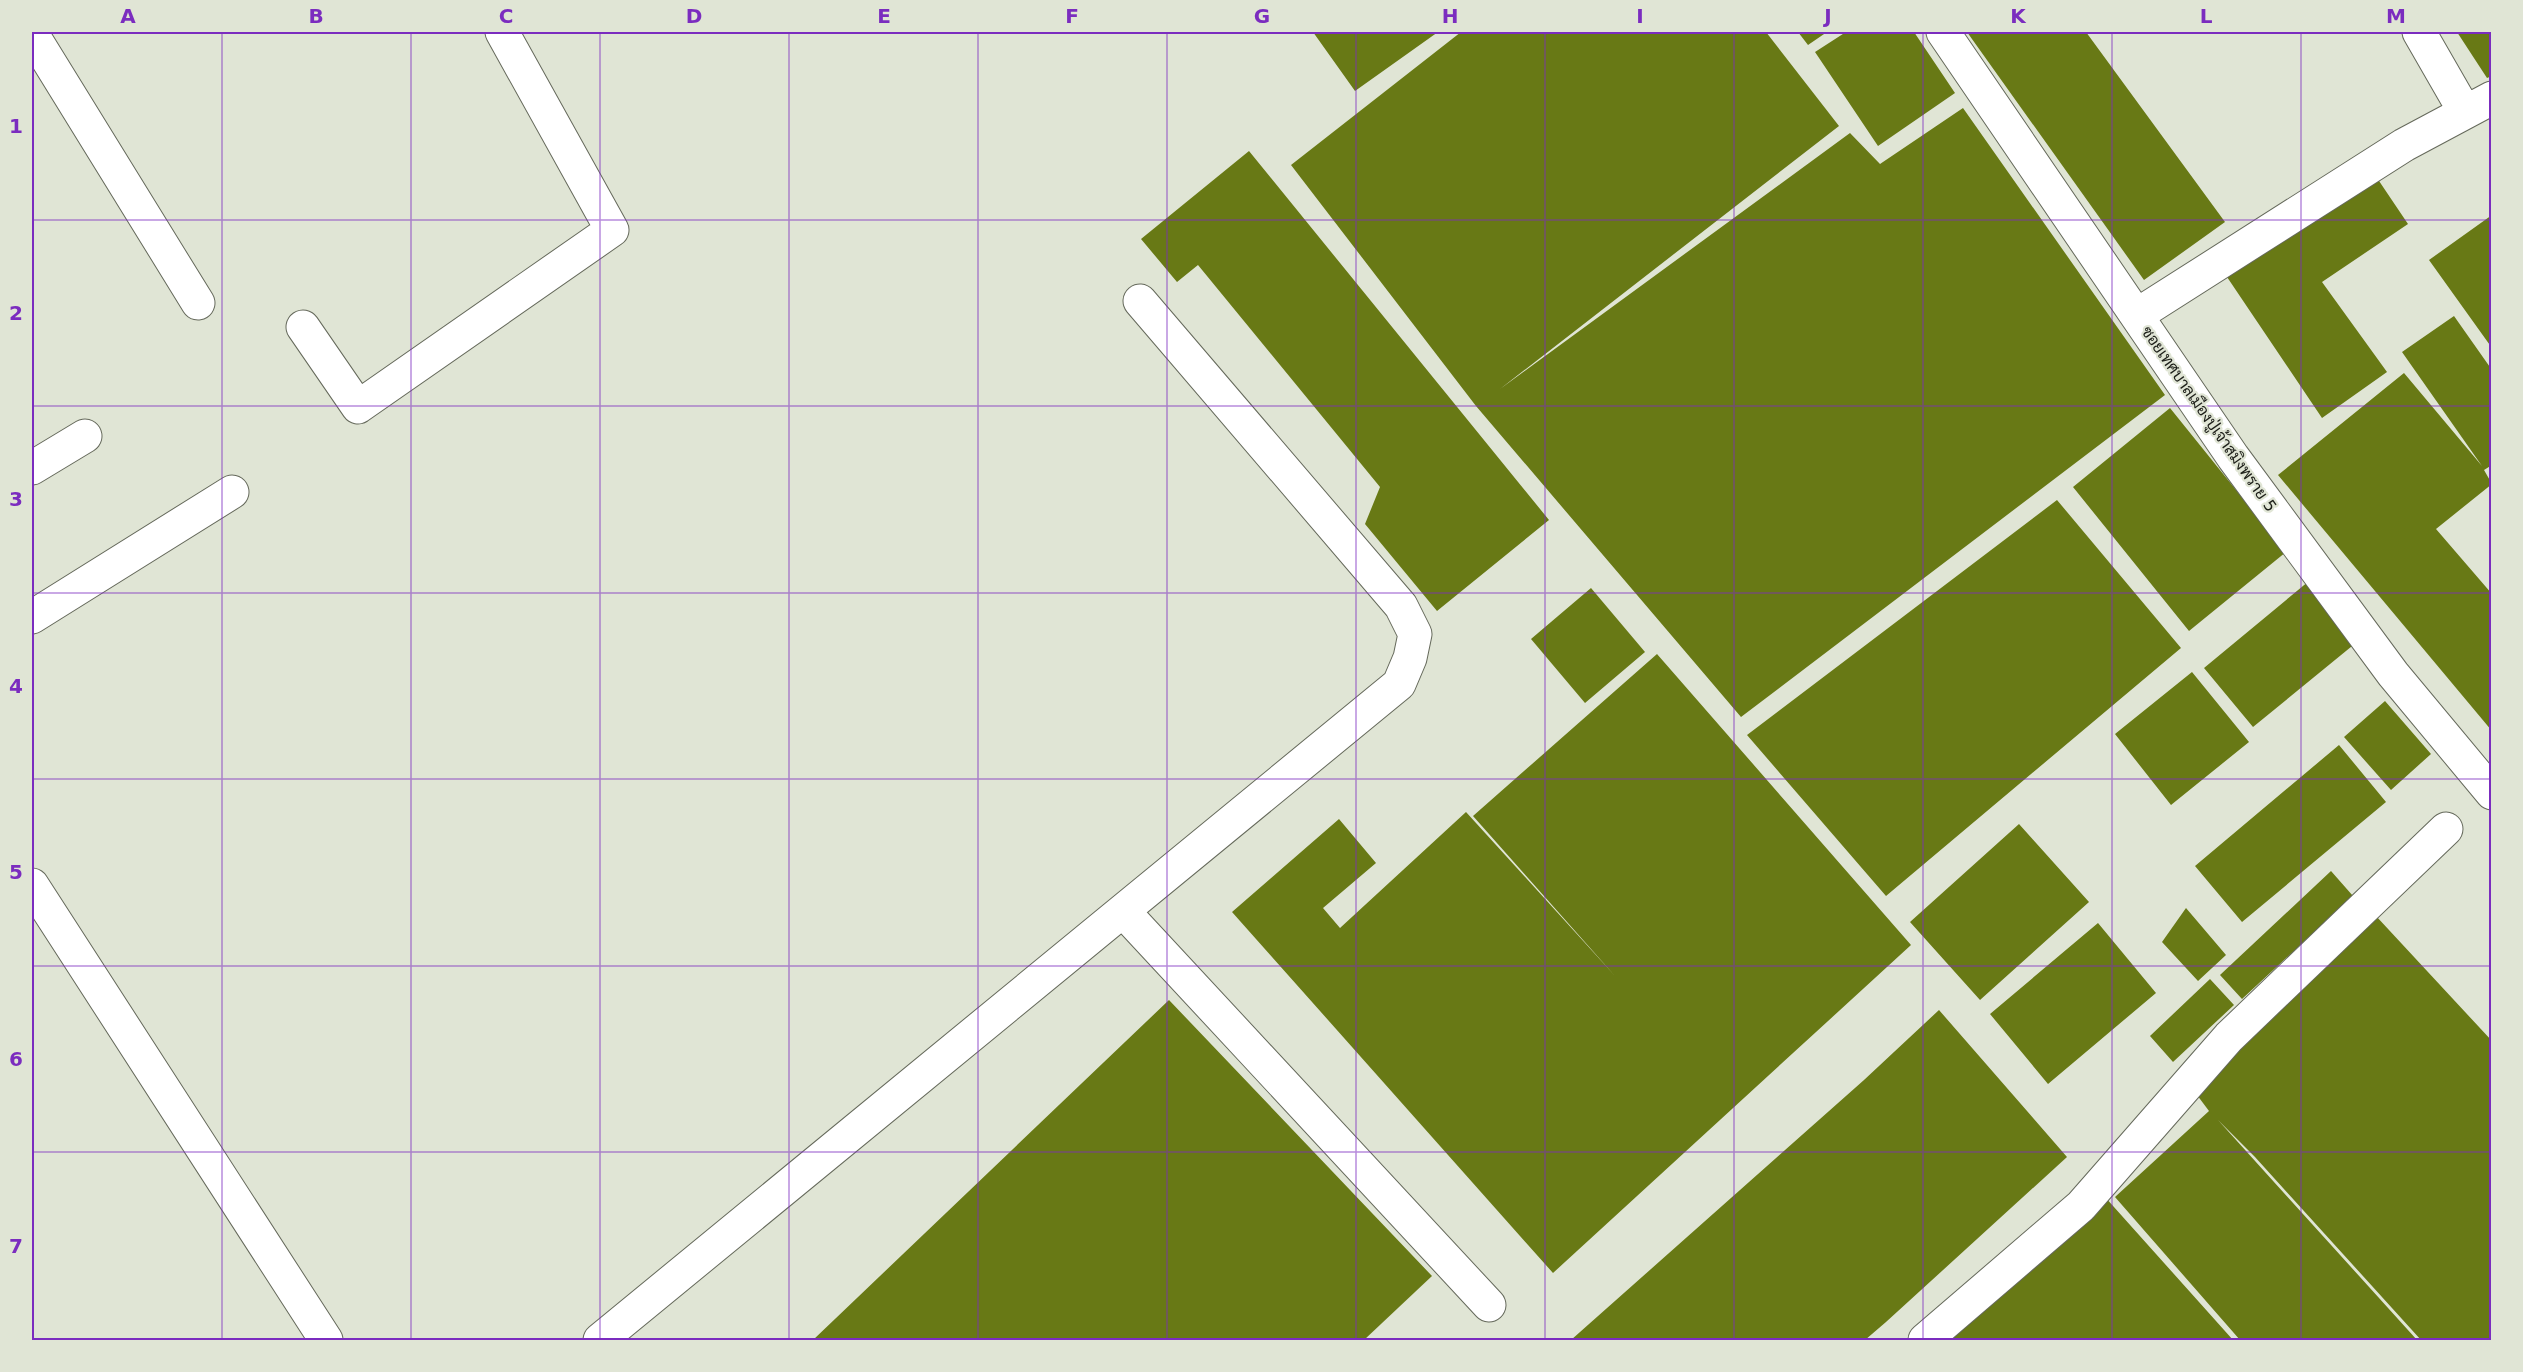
<svg xmlns="http://www.w3.org/2000/svg" width="2523" height="1372" font-family="'DejaVu Sans',Sarabun,sans-serif">
	<rect width="100%" height="100%" fill="#e0e5d5"/>
	<path fill="#687915" d="M1313 32H1438L1355 91Z
		M1461 32H1766L1839 126 1500 389 1850 133 1880 164 1963 108 2165 395 1741 717 1476 406 1291 165Z
		M1798 32H1827L1808 45Z
		M1846 32H1914L1955 93 1878 146 1815 52Z
		M1967 32H2086L2225 222 2144 280Z
		M2457 32H2492V76L2487 78Z
		M1249 151 1549 520 1437 611 1365 524 1380 487 1198 265 1177 282 1141 239Z
		M2375 175 2408 224 2322 282 2387 372 2322 418 2225 274Z
		M2492 215V348L2429 260Z
		M2454 316 2492 370V465L2484 470 2492 484 2436 529 2492 594V731L2278 475 2404 373 2482 466 2402 352Z
		M2170 408 2286 552 2189 631 2073 487Z
		M2057 500 2181 648 1886 896 1747 735Z
		M2309 581 2357 642 2253 727 2204 668Z
		M1591 588 1645 652 1585 703 1531 639Z
		M1657 654 1911 945 1553 1273 1232 912 1339 819 1376 863 1323 908 1340 928 1466 812 1615 976 1473 816Z
		M2192 672 2249 742 2171 805 2115 734Z
		M2385 701 2431 754 2391 790 2344 737Z
		M2339 745 2386 802 2242 922 2195 866Z
		M2019 824 2089 902 1980 1000 1910 922Z
		M2331 871 2353 896 2242 999 2220 975Z
		M2186 908 2226 955 2198 981 2162 942Z
		M2376 916 2492 1041V1340H2421L2255 1157 2218 1120 2417 1340H2240L2115 1197 2209 1111 2191 1087Z
		M2098 923 2156 993 2048 1084 1990 1014Z
		M2210 979 2234 1005 2173 1062 2150 1036Z
		M1169 1000 1432 1276 1364 1340H813Z
		M1939 1010 2067 1157 1886 1322 1865 1340H1571L1864 1080Z
		M2105 1197 2233 1340H1946Z"/>
	<g fill="none" stroke-linecap="round" stroke-linejoin="round">
		<defs>
			<path id="minor" d="M1943 32 2233 457 2393 674 2492 793
				M2419 32 2465 112
				M32 34 198 303
				M2137 315 2404 145 2492 98
				M303 327 358 407 612 230 502 32
				M32 468 85 436
				M32 617 232 492
				M32 885 326 1340
				M1123 911 1489 1305
				M600 1340 1399 684 1410 658 1415 634 1401 606 1140 301
				M1925 1340 2081 1206 2229 1037 2446 829"/>
		</defs>
		<use href="#minor" stroke="#65695b" stroke-width="35"/>
		<use href="#minor" stroke="#fff" stroke-width="33"/>
	</g>
	<path fill="none" stroke="#7b2cbf" stroke-width="1.5" stroke-opacity="0.55" d="M222 32V1340M411 32V1340M600 32V1340M789 32V1340M978 32V1340M1167 32V1340M1356 32V1340M1545 32V1340M1734 32V1340M1923 32V1340M2112 32V1340M2301 32V1340M32 220H2492M32 406H2492M32 593H2492M32 779H2492M32 966H2492M32 1152H2492"/>
	<g text-anchor="middle" dominant-baseline="central" stroke-width="4.5" stroke-linejoin="round" paint-order="stroke">
		<g font-size="16" fill="#1d1f19" stroke="#e0e5d5">
			<text transform="translate(2209 419) rotate(55)">ซอยเทศบาลเมืองปู่เจ้าสมิงพราย 5</text>
		</g>
	</g>
	<rect width="2523" height="1372" fill="none" stroke="#e0e5d5" stroke-width="66"/>
	<rect x="33" y="33" width="2457" height="1306" fill="none" stroke="#7b2cbf" stroke-width="2"/>
	<g font-size="20" text-anchor="middle" font-weight="bold" fill="#7b2cbf">
		<text x="128" y="23">A</text>
		<text x="316" y="23">B</text>
		<text x="506" y="23">C</text>
		<text x="694" y="23">D</text>
		<text x="884" y="23">E</text>
		<text x="1072" y="23">F</text>
		<text x="1262" y="23">G</text>
		<text x="1450" y="23">H</text>
		<text x="1640" y="23">I</text>
		<text x="1828" y="23">J</text>
		<text x="2018" y="23">K</text>
		<text x="2206" y="23">L</text>
		<text x="2396" y="23">M</text>
		<text x="16" y="133">1</text>
		<text x="16" y="320">2</text>
		<text x="16" y="506">3</text>
		<text x="16" y="693">4</text>
		<text x="16" y="879">5</text>
		<text x="16" y="1066">6</text>
		<text x="16" y="1253">7</text>
	</g>
</svg>
